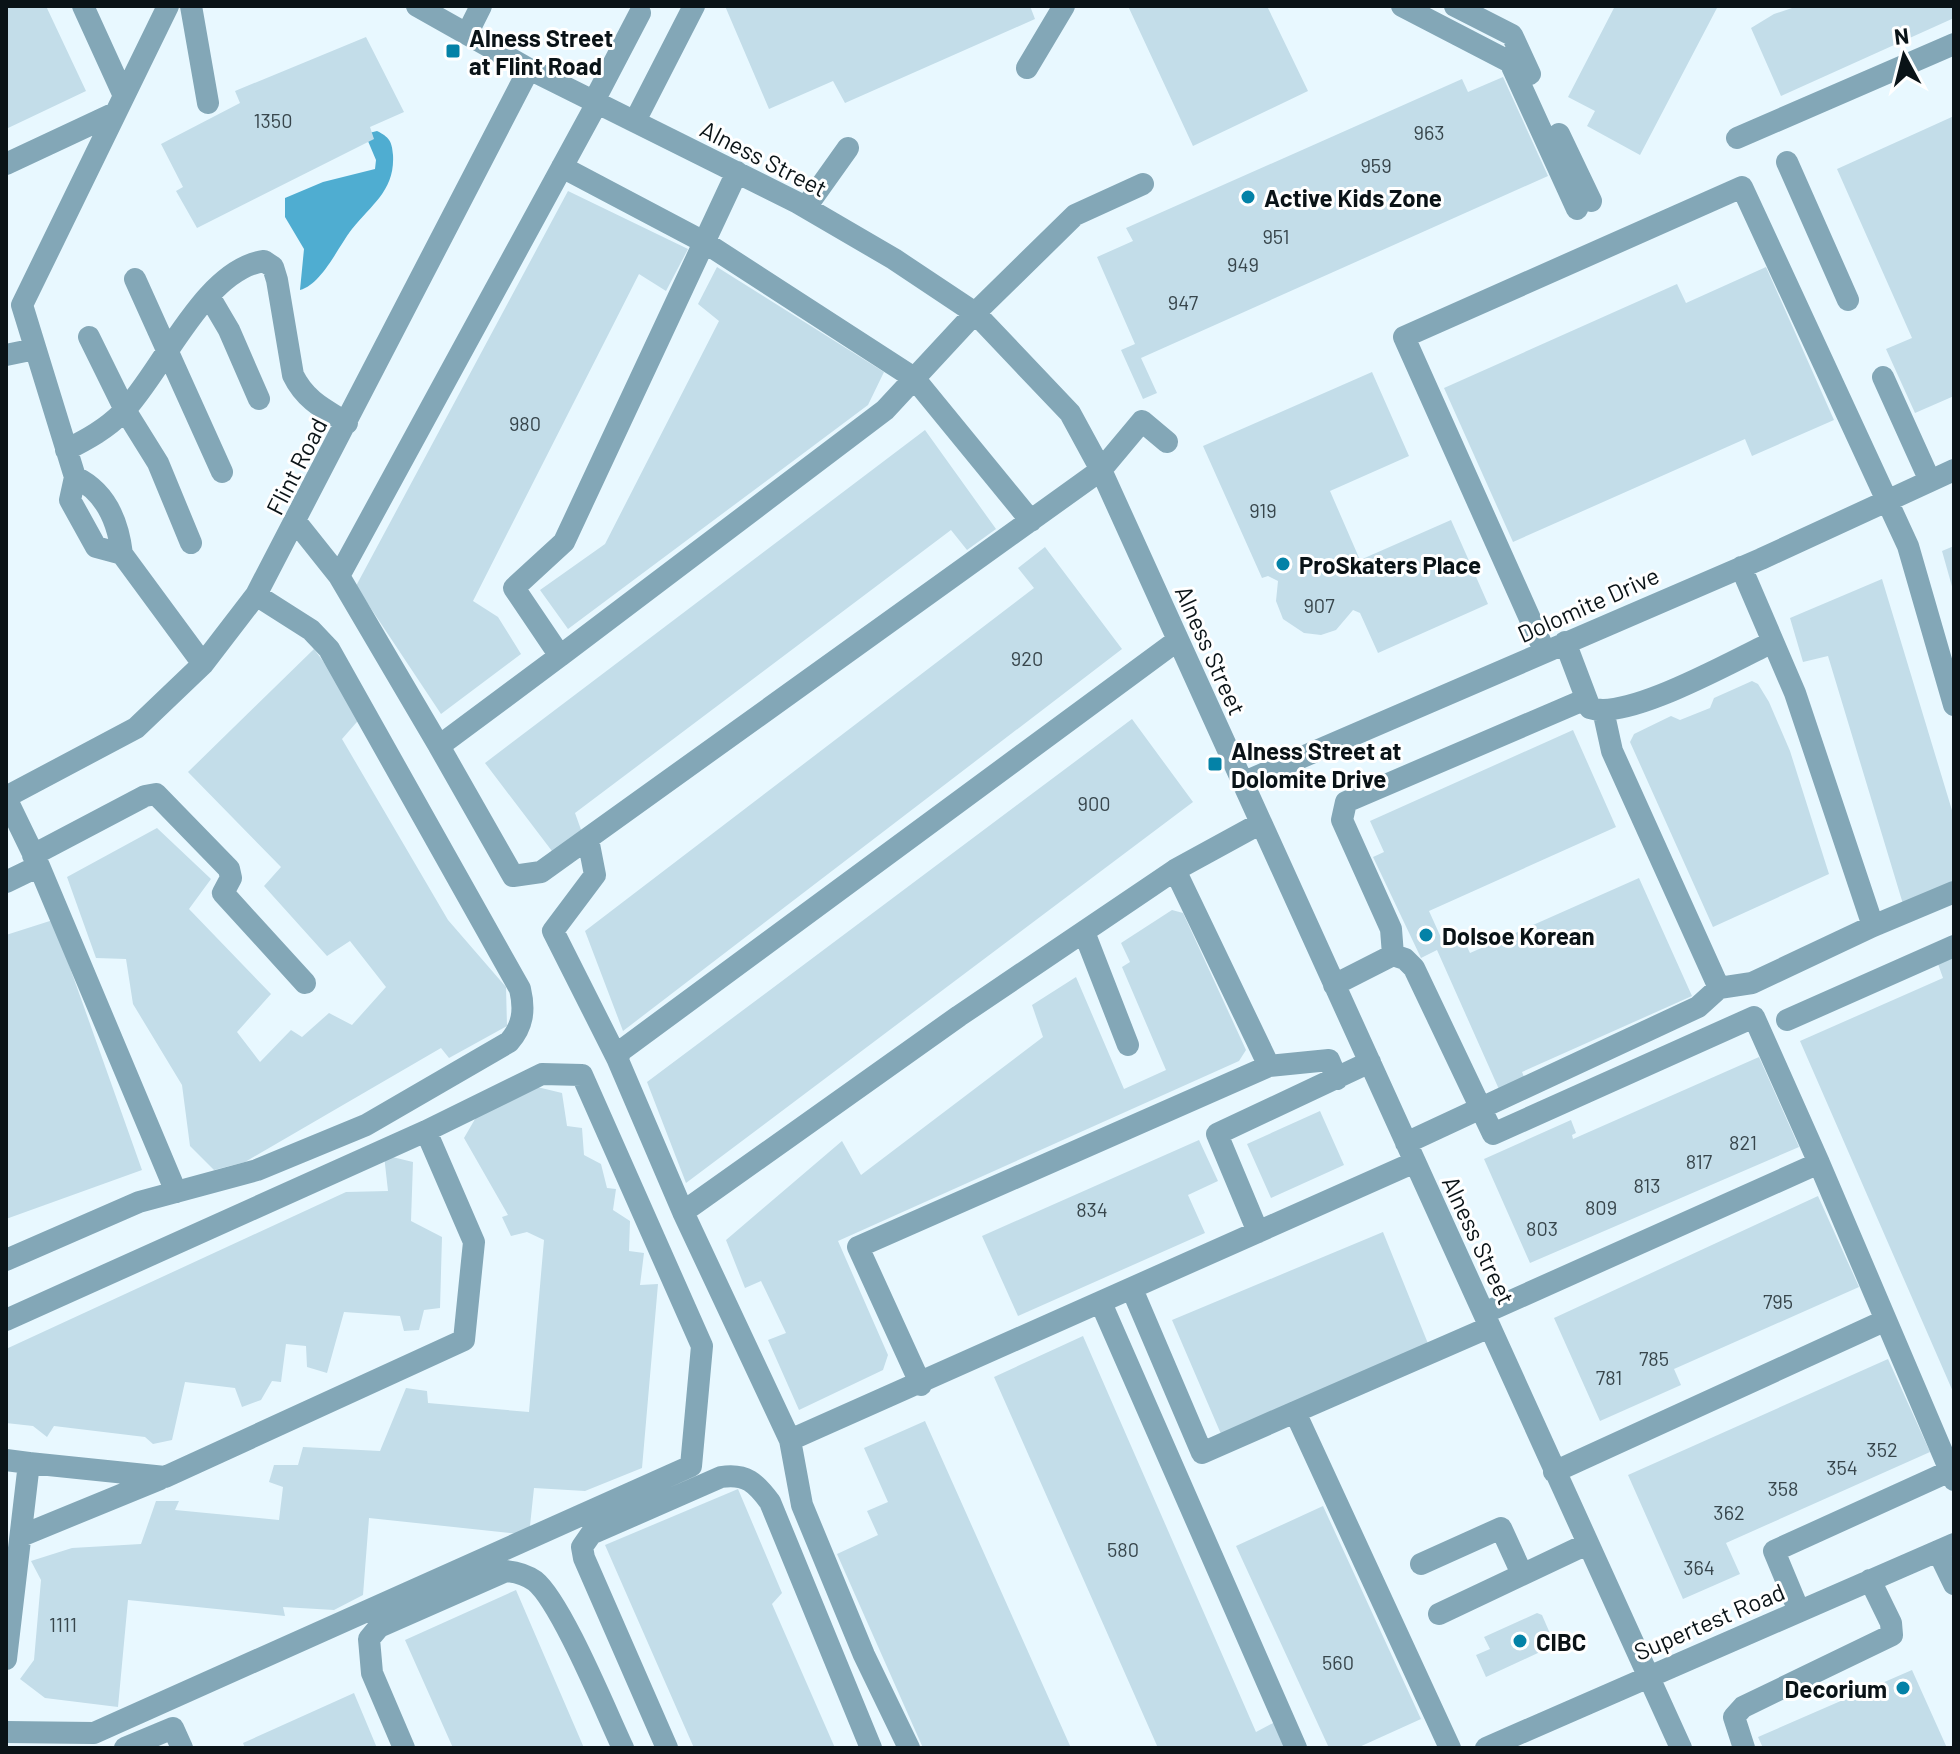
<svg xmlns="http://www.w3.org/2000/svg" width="1960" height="1754" font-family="Barlow,sans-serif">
	<rect width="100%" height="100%" fill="#e8f8ff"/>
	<path fill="#4fadd1" d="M377 131C389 137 392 141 393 155 395 190 372 204 352 229 338 247 322 284 300 290L304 249 285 217V198L323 182 375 169 376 160 365 134Z"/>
	<path fill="#c3dde9" d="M6 6H46L86 91 6 129Z
		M725 6H1030L1035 19 845 103 833 81 769 109Z
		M1128 6H1267L1308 91 1193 146Z
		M1615 6H1718L1640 155 1587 126 1595 111 1568 97Z
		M1798 6H1954V18L1781 96 1751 28 1774 14Z
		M366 37 404 112 370 127 374 139 197 228 176 191 183 187 161 144 240 103 235 91Z
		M1503 77 1548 176 1141 358 1157 393 1143 399 1121 350 1135 344 1097 257 1133 241 1126 228 1462 79 1468 92Z
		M1954 116V396L1915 413 1886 349 1912 338 1837 169Z
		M568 191 688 249 666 291 639 274 473 601 498 617 521 654 441 714 356 586Z
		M717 267 884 372 868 405 568 629 540 590 605 544 719 321 698 304Z
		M1766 267 1834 420 1752 456 1745 439 1513 542 1444 388 1677 284 1686 303Z
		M1372 372 1409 456 1330 491 1360 560 1451 520 1488 604 1378 653 1360 613 1353 610 1336 630 1321 635 1304 633 1283 619 1276 601 1278 581 1268 576 1262 578 1203 446Z
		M925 430 996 529 967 550 951 530 575 813 584 838 558 859 485 763Z
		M1954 546V590H1953L1942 551Z
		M1045 547 1122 649 623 1031 585 931 1034 588 1018 568Z
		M1882 579 1954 817V881L1903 904 1828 656 1803 662 1790 618Z
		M314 649 363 715 342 739 448 920 506 987 507 1026 449 1058 441 1048 245 1162 214 1170 190 1146 182 1085 133 1004 126 959 96 958 67 877 157 828 211 879 189 909 271 994 237 1032 260 1062 291 1030 302 1037 329 1013 352 1025 386 987 350 941 327 956 264 886 281 867 188 772Z
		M1752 681 1758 684 1769 702 1790 751 1829 874 1713 927 1630 742 1634 734 1671 716 1680 720 1710 708 1714 698Z
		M1132 719 1193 802 686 1183 647 1082Z
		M1573 730 1616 827 1429 911 1443 942 1461 934 1470 953 1639 878 1692 996 1522 1072 1527 1084 1502 1096 1437 950 1421 958 1373 857 1384 852 1370 821Z
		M1172 910 1183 913 1246 1050 1239 1061 838 1241 888 1355 883 1370 799 1410 768 1340 786 1333 761 1281 745 1288 726 1240 842 1141 861 1175 1043 1037 1032 1005 1076 977 1124 1089 1166 1070 1122 967 1130 962 1121 943Z
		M53 920 142 1170 6 1219V935Z
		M1954 957V1394L1800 1041 1943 978 1938 964Z
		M1759 1057 1799 1147 1530 1263 1484 1159 1571 1120 1576 1133 1572 1135 1573 1139Z
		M533 1086 562 1093 567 1126 582 1128 584 1155 601 1164 607 1188 616 1189 613 1210 630 1221 629 1251 644 1253 640 1285 658 1284 642 1468 585 1491 534 1488 529 1535 369 1518 363 1595 334 1610 283 1607 285 1616 128 1600 118 1707 45 1698 20 1679 34 1660 41 1580 31 1561 72 1548 141 1544 156 1501H179L175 1510 279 1520 283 1487 269 1482 274 1465H298L303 1447 380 1451 406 1388 427 1391 428 1403 529 1412 544 1240 527 1232 511 1236 502 1217 508 1215 464 1138 482 1107Z
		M1320 1111 1344 1165 1271 1198 1247 1144Z
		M1199 1140 1218 1181 1188 1195 1205 1233 1018 1316 982 1236Z
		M384 1155 413 1162 411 1221 442 1237 440 1308 424 1310 419 1330 404 1331 400 1316 344 1312 327 1373 307 1367 306 1346 286 1344 281 1382 272 1381 261 1400 242 1407 235 1388 185 1382 172 1440 153 1444 145 1437 54 1426 47 1437 33 1426 6 1423V1349L346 1192 388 1191Z
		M1818 1196 1859 1287 1674 1369 1681 1385 1600 1421 1554 1318Z
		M1383 1232 1429 1346 1221 1434 1172 1320Z
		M1083 1336 1256 1732 1275 1722 1285 1748H1158L994 1377Z
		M1888 1359 1930 1452 1726 1543 1740 1574 1683 1599 1628 1475Z
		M925 1421 1071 1748H923L837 1554 878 1535 867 1511 888 1502 864 1448Z
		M738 1489 782 1593 772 1604 835 1748H694L605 1545Z
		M1323 1506 1421 1719 1357 1748H1329L1236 1546Z
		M516 1590 584 1748H453L405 1640Z
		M1537 1613 1542 1615 1555 1645 1486 1677 1476 1655 1490 1649 1484 1637Z
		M1912 1670 1947 1748H1763L1758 1737Z
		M354 1693 377 1748H245L243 1743Z"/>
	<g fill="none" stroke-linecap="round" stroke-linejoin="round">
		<path stroke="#83a7b7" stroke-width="22" d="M83 6 124 96
			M191 6 208 103
			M417 6 529 69 798 203 894 259 975 313 1070 413 1101 470 1681 1748
			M1402 6 1510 62 1577 209
			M1455 6 1512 35 1530 74
			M467 34 481 6
			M1027 68 1064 6
			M594 101 640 13
			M635 121 694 6
			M1559 134 1591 201
			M1737 138 1954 44
			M1787 162 1848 300
			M6 164 115 113
			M562 167 704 242 914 378 1031 521
			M737 172 564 542 514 588 560 656 885 410 975 313 1075 215 1143 184
			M806 207 848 148
			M135 279 222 472
			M209 296 229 330 259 399
			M89 337 125 410 158 463 191 543
			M6 355 35 349
			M1883 377 1930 481
			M66 450C88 439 106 429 123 412 162 372 204 269 264 261L273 267 277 280 293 375C305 400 324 409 347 423
			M75 477 22 305 168 6
			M296 522 339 576
			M122 554 96 547 70 500 75 477C105 491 118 521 122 554L203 664
			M1741 567 1795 693 1873 926 1954 892
			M1178 640 622 1050 617 1058 683 1212 959 1016 1175 870 1261 823
			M1565 642 1590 708C1628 721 1734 660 1773 642
			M1544 650 1404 337 1742 187 1908 546 1954 705
			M560 656 439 746 339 576 597 103
			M1603 710 1612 751 1719 988 1752 983 1873 926
			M439 746 513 876 541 872 1101 470 1142 421 1167 442
			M1242 783 1761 559 1954 470
			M6 797 136 728 203 664 256 595 529 69
			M6 798 39 866 6 882
			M588 839 595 875 553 931 617 1058
			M33 855 145 796 156 794 229 869 231 878 223 893 305 983
			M39 866 176 1192
			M1084 932 1128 1045
			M1393 955 1391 929 1342 820 1346 802 1586 699
			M1334 985 1393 955 1405 959 1414 968 1493 1134 1754 1017 1819 1163 1484 1313
			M1787 1020 1954 946
			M1269 1066 1329 1060 1337 1079
			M1406 1143 1698 1007 1719 988
			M1819 1163 1954 1480
			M683 1212 790 1440
			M1258 1232 1217 1134 1370 1062
			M6 1260 139 1202 257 1170 366 1125 509 1042C523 1026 525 1010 520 989L329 649 311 630 256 595
			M1132 1289 1202 1453 1295 1412
			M1101 1303 1296 1748
			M6 1320 426 1131 542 1074 582 1075 702 1346 691 1466 94 1733 6 1732
			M921 1385 858 1247 1269 1066 1175 870
			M6 1460 29 1463 6 1659
			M29 1463 165 1477 464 1340 474 1242 426 1131
			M1554 1472 1884 1321
			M21 1536 160 1479
			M1938 1551 1954 1584
			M1421 1564 1501 1528 1522 1574
			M1799 1611 1774 1551 1950 1471
			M1439 1614 1587 1544
			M125 1748 173 1728 182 1748
			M404 1748 372 1673 369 1639 379 1627 506 1571C517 1572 525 1574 535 1581 561 1602 606 1712 623 1748
			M667 1748 584 1558 582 1547 591 1534 721 1477C746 1473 756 1483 770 1502L871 1748
			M909 1748 864 1655 802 1505 790 1440 1415 1162
			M1450 1748 1295 1412 1490 1327
			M1486 1748 1954 1544
			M1744 1748 1734 1717 1743 1707 1892 1635 1891 1623 1870 1580"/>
	</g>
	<g fill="#0482a7" stroke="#fff" stroke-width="3">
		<rect x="445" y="43" width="16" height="16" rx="4"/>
		<circle cx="1248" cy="197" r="8"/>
		<circle cx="1283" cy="564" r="8"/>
		<rect x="1207" y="756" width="16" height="16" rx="4"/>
		<circle cx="1426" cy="935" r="8"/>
		<circle cx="1520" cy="1641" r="8"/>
		<circle cx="1903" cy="1688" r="8"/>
	</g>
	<g text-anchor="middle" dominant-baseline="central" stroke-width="6" stroke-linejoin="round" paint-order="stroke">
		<g font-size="20" fill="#38464c">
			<text x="273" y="120">1350</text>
			<text x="1429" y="132">963</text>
			<text x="1376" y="165">959</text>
			<text x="1276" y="236">951</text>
			<text x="1243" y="264">949</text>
			<text x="1183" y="302">947</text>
			<text x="525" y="423">980</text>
			<text x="1263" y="510">919</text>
			<text x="1319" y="605">907</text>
			<text x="1027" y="658">920</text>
			<text x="1094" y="803">900</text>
			<text x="1743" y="1142">821</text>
			<text x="1699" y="1161">817</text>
			<text x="1647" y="1185">813</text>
			<text x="1601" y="1207">809</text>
			<text x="1092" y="1209">834</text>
			<text x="1542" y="1228">803</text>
			<text x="1778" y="1301">795</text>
			<text x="1654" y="1358">785</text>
			<text x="1609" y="1377">781</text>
			<text x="1882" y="1449">352</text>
			<text x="1842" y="1467">354</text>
			<text x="1783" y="1488">358</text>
			<text x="1729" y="1512">362</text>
			<text x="1123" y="1549">580</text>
			<text x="1699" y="1567">364</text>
			<text x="63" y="1624">1111</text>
			<text x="1338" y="1662">560</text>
		</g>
		<g font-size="24" font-weight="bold" fill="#0a1317" stroke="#fff" text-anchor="start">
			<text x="469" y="37">Alness Street<tspan x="469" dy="28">at Flint Road</tspan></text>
			<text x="1264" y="197">Active Kids Zone</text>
			<text x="1299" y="564">ProSkaters Place</text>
			<text x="1231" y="750">Alness Street at<tspan x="1231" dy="28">Dolomite Drive</tspan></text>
			<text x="1442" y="935">Dolsoe Korean</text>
			<text x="1536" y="1641">CIBC</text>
			<text x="1887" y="1688" text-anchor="end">Decorium</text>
		</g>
		<g font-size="24" fill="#0a1317" stroke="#fff">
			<text transform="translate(764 158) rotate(27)">Alness Street</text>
			<text transform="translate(296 466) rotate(-63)">Flint Road</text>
			<text transform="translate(1588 604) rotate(-24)">Dolomite Drive</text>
			<text transform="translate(1211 650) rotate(66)">Alness Street</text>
			<text transform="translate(1479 1240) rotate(65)">Alness Street</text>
			<text transform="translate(1709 1621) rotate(-23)">Supertest Road</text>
		</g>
	</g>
	<rect width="1960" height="1754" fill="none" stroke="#0a1317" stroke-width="16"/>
	<g transform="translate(1904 56) rotate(353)" stroke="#ffffff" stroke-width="6" paint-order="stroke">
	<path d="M0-6L14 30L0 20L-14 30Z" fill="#0a1317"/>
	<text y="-12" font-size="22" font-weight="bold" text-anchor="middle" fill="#0a1317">N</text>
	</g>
</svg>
